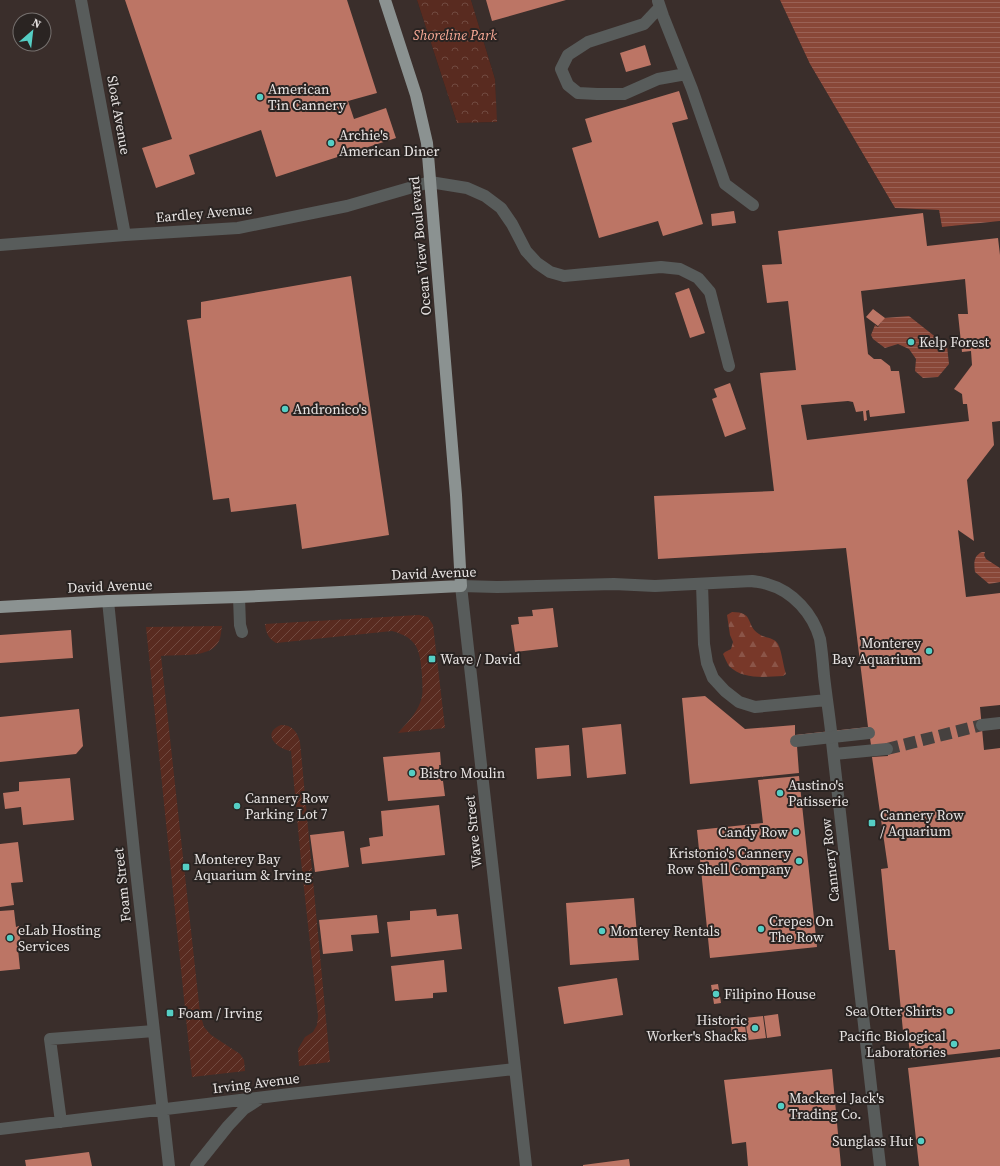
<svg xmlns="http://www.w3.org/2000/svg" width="1000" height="1166" font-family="'Source Serif 4',serif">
	<defs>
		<pattern id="forest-firs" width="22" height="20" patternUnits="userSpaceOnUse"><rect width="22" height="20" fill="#783829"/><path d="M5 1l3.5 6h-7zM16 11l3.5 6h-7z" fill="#8b5548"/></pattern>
		<pattern id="park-crowns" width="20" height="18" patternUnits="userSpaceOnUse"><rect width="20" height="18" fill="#592b20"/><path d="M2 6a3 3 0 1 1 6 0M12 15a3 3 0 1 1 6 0" fill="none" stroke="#714a40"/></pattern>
		<pattern id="garden-furrows" width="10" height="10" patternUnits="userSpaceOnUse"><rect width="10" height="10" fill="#592b20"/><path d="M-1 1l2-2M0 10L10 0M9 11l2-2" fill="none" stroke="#714a40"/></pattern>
		<pattern id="water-rules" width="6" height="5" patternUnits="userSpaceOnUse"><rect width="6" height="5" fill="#894738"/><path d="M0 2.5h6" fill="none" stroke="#9a6155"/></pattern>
	</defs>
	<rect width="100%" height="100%" fill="#2a2422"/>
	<path fill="#3a2e2b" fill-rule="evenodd" d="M0 0H417L457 123 496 122 495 79 471 0H780L810 64 895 208 939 210 942 227 1000 221V1166H0ZM20 20H44V44H20Z"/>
	<path fill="url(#forest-firs)" d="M732 612C755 612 745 625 759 634 764 638 774 637 778 644 782 652 783 665 786 674L783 676C765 677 743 680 729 666 727 663 725 658 723 654L725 652 731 649 733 642 730 635 727 615Z"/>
	<path fill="url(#park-crowns)" d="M417 0H471L495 79 497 122 457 123Z"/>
	<path fill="url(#garden-furrows)" d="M419 615 428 617 433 625 445 728 398 733C406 724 416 714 420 703 424 694 422 684 422 675 420 650 418 638 392 631L276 643C268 638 266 633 265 624Z
		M222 626C221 631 221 637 219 641 211 659 177 654 161 656L200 1013 204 1027 211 1035 240 1054 244 1060 245 1071 192 1077 146 627Z
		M281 725C292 725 297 731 300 742L330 1062 299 1066 298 1049 305 1037 313 1032 317 1025 318 1016 301 861 291 751C276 749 261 733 281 725Z"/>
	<path fill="url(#water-rules)" d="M780 0H1000V221L942 227 939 210 895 208 810 64Z
		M909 316 947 346 949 364 938 377 923 378 915 371 916 359 909 349 898 344 885 348 873 339 871 335 875 325 878 327 884 318Z
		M982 552H985L984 555 986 559 1000 568V582L989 584 975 572C974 564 973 556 982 552Z"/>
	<path fill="#bc7565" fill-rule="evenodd" d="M125 0H347L377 93 348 101 354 119 386 108 396 138 276 177 261 130 189 155 195 174 156 188 142 148 172 139Z
		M486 0H566L492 21Z
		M645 45 651 65 626 72 620 53Z
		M679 91 688 119 672 123 703 224 663 236 658 221 599 238 572 148 592 142 585 119Z
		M734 211 736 223 712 226 711 214Z
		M923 213 927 246 998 238 1000 255V421L992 422 994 445 967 480 974 541 958 530 966 597 1000 593V705L980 707 984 750 1000 748V1049L911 1059 907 1031H903L895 950H889L881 869 888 868 872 757 888 756 887 749 871 745 870 738 797 746 799 773 690 784 682 698 705 696 745 729 795 725V735L868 727 846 548 658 559 654 496 774 491 760 373 796 370 788 301 767 303 762 265 782 264 778 231ZM965 279 968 314H958L962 352 971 351 972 365 954 389 962 394 963 404H967L969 421 807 440 801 405 848 401 853 402 856 412 863 411 864 421 867 420 866 411 869 410 870 417 905 413 899 371H891L890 366 881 359H874L868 354 861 291Z
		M351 276 389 535 302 549 296 504 231 512 229 498 213 500 187 320 201 318V302Z
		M689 288 705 333 690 338 675 293Z
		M873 309 885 318 878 326 866 317Z
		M730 383 746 429 725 437 712 399 717 397 714 389Z
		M553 608 558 647 515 652 511 625 519 624 518 617 533 616 532 610Z
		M71 630 73 658 0 663V635Z
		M79 709 83 746 76 754 0 762V717Z
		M621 724 626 774 587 778 582 728Z
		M569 745 571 776 537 779 535 748Z
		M440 752 441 765H439L441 781H443L445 796 388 801 383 757Z
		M799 776 817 947 710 958 697 830 763 823 758 780Z
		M70 778 74 820 23 825 21 807 5 809 3 793 19 791V782Z
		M439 805 445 855 362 864 360 848 370 846 369 838 383 836 381 811Z
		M344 831 349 867 315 872 310 835Z
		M18 842 23 882 11 883 14 905 0 907V844Z
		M634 898 639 960 570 965 566 903Z
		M436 909 437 916 458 914 462 949 391 957 387 922 410 920V911Z
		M14 910 16 927 19 926 21 949H18L20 969 0 971V911Z
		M377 915 379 933 351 935 353 951 323 954 319 920Z
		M444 960 447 992 433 993V998L395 1001 391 966Z
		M617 978 623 1015 564 1024 558 987Z
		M718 984 721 1003 714 1004 711 985Z
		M778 1014 781 1036 767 1038 764 1016Z
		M763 1016 766 1038 748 1040 745 1018Z
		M744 1018 747 1040 733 1042 730 1020Z
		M1000 1057V1166H919L908 1068Z
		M832 1069 841 1166H748L746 1142 732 1144 724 1080Z
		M89 1152 92 1166H26L25 1160Z
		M629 1159 630 1166H583V1165Z"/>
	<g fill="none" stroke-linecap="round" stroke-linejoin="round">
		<path stroke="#46413f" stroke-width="12" stroke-dasharray="12 6" stroke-linecap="butt" d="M887 749 982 725"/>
		<path stroke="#585c5b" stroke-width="12" d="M81 0 125 235
			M658 1 663 16 692 89 725 184 753 205
			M660 7 644 24 588 42 568 55 561 69 568 85 578 93 597 94H624L658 79 686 74
			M0 245 125 235 238 228 347 206 430 182 467 188 485 196 501 208 512 224 526 251 537 263 550 272 564 276 661 267 680 269 698 278 710 292 729 366
			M702 584 704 644 707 663 713 678 725 691 739 702 755 707 827 700
			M239 597 240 625 242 632
			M108 601 135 862 169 1166
			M982 725 1000 723
			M832 742 880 1166
			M834 754 887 749
			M61 1122 50 1039 154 1031
			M0 1129 290 1094 515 1069
			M196 1166 228 1126 244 1109 258 1100
			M526 1166 461 586 497 587 614 584 655 586 752 581C757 582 762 582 767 584 793 591 813 614 820 639 822 651 823 664 824 676 826 694 829 713 831 731"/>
		<path stroke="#8b9291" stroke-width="12" d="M0 607 108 601 239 597 461 586 456 495 427 143 416 95 385 0"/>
		<path stroke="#585c5b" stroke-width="12" d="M796 741 869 733"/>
	</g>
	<g fill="#55cec4" stroke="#2a2422" stroke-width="1.5">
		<circle cx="260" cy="97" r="4"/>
		<circle cx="331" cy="143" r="4"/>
		<circle cx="911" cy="342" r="4"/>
		<circle cx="285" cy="409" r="4"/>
		<circle cx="929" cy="651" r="4"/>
		<rect x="428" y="655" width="8" height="8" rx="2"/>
		<circle cx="412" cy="773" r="4"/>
		<circle cx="780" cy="793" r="4"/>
		<circle cx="237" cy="806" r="4"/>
		<rect x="868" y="819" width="8" height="8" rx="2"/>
		<circle cx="796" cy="832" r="4"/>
		<circle cx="799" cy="861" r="4"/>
		<rect x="182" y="863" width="8" height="8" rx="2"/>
		<circle cx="761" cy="929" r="4"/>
		<circle cx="602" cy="931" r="4"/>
		<circle cx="10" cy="938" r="4"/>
		<circle cx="716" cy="994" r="4"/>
		<circle cx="950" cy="1011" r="4"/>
		<rect x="166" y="1009" width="8" height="8" rx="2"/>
		<circle cx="755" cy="1028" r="4"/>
		<circle cx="954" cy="1044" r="4"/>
		<circle cx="781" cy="1106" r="4"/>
		<circle cx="921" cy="1141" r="4"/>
	</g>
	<g text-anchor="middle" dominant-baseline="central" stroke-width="4" stroke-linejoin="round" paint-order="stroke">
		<g font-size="14" font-style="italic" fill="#faaa97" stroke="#2a2422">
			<text x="455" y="35">Shoreline Park</text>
		</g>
		<g font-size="14" fill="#e8e4e3" stroke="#2a2422" text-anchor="start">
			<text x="268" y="89">American<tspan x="268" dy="16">Tin Cannery</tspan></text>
			<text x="339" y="135">Archie's<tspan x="339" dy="16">American Diner</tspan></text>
			<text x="919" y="342">Kelp Forest</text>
			<text x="293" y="409">Andronico's</text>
			<text x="921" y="643" text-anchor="end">Monterey<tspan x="921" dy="16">Bay Aquarium</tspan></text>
			<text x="440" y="659">Wave / David</text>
			<text x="420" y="773">Bistro Moulin</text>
			<text x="788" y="785">Austino's<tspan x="788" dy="16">Patisserie</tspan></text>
			<text x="245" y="798">Cannery Row<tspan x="245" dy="16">Parking Lot 7</tspan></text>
			<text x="880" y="815">Cannery Row<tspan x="880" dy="16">/ Aquarium</tspan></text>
			<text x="788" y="832" text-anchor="end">Candy Row</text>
			<text x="791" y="853" text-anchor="end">Kristonio's Cannery<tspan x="791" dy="16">Row Shell Company</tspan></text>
			<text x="194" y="859">Monterey Bay<tspan x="194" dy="16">Aquarium &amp; Irving</tspan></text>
			<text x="769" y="921">Crepes On<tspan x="769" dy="16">The Row</tspan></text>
			<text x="18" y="930">eLab Hosting<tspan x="18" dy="16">Services</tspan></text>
			<text x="610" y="931">Monterey Rentals</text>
			<text x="724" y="994">Filipino House</text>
			<text x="942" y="1011" text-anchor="end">Sea Otter Shirts</text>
			<text x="178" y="1013">Foam / Irving</text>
			<text x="747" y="1020" text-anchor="end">Historic<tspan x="747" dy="16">Worker's Shacks</tspan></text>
			<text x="946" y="1036" text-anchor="end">Pacific Biological<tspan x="946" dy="16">Laboratories</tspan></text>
			<text x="789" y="1098">Mackerel Jack's<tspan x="789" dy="16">Trading Co.</tspan></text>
			<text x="913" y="1141" text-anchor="end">Sunglass Hut</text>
		</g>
		<g font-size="14" fill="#e8e4e3" stroke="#2a2422">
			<text transform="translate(119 115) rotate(80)">Sloat Avenue</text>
			<text transform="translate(204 213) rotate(-5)">Eardley Avenue</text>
			<text transform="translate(420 246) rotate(-95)">Ocean View Boulevard</text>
			<text transform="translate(434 573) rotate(-2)">David Avenue</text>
			<text transform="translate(110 586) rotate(-2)">David Avenue</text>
			<text transform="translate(473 832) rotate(-96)">Wave Street</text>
			<text transform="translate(830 860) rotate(-96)">Cannery Row</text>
			<text transform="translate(122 885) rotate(-96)">Foam Street</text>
			<text transform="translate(256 1083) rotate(-7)">Irving Avenue</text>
		</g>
	</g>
	<g transform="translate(32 32) rotate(28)"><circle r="19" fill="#2a2422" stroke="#76716f"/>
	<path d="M0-3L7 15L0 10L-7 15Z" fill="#55cec4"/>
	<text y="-6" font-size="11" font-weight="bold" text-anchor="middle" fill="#e8e4e3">N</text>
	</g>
</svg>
